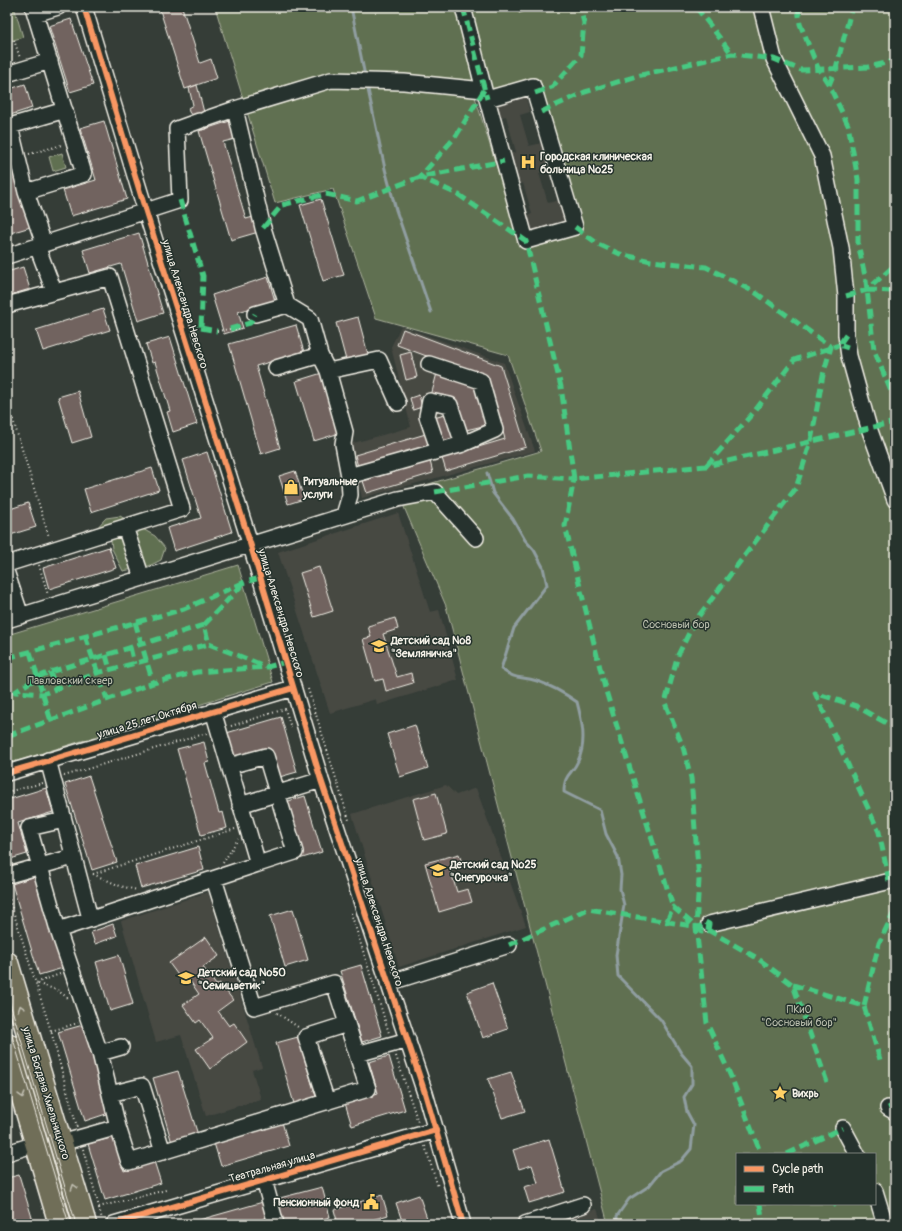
<svg xmlns="http://www.w3.org/2000/svg" width="902" height="1231" font-family="Pangolin,sans-serif">
	<rect width="100%" height="100%" fill="#353d37"/>
	<filter id="ink" filterUnits="userSpaceOnUse"><feTurbulence type="fractalNoise" baseFrequency=".025" numOctaves="2"/><feDisplacementMap in="SourceGraphic" scale="8" xChannelSelector="R" yChannelSelector="G"/><feConvolveMatrix kernelMatrix="1 2 1 2 8 2 1 2 1" color-interpolation-filters="sRGB"/></filter>
	<g filter="url(#ink)">
		<path fill="#474943" d="M525 94 530 112 520 115 529 146 542 143 550 170 539 173 548 203 560 200 566 222 529 233 524 216 532 214 523 183 514 186 506 155 516 152 506 116 497 118 493 104Z
			M401 326 504 363 535 451 362 498 350 444 411 427 391 347Z
			M398 513 430 612 439 610 458 680 377 705 376 699 330 713 278 552Z
			M446 785 456 795 476 788 526 926 399 967 352 814Z
			M208 892 262 1067 252 1070 261 1099 206 1116 181 1035 156 1042 121 921Z
			M597 1209 602 1224H547Z"/>
		<path fill="#617051" stroke="#aab09c" fill-rule="evenodd" d="M7 7H14L23 37 7 42Z
			M215 7H895V1224H608L446 606 398 493 541 451 508 355 376 318 333 189 275 203ZM540 80 580 229 522 248 475 97ZM737 1154H875V1204H737Z
			M62 153 66 167 53 171 49 157Z
			M120 516 155 536 165 548 161 560 149 566 123 571 112 549 111 540 105 538 94 531 106 518Z
			M238 565 273 682 7 764V635Z"/>
		<g fill="none" stroke-linecap="round" stroke-linejoin="round">
			<path stroke="#909ea1" stroke-width="3" d="M351 7 365 76
				M367 85 385 169 396 210 431 312
				M487 473 493 493 513 519 525 540 534 550 543 567 547 585 514 628 501 669C516 680 520 676 537 681 552 686 564 693 577 702 582 721 587 742 578 761 572 775 564 773 564 792L600 810 606 834 618 857 621 875 620 889 624 905 616 955 618 976 661 1020 681 1053 692 1066V1084L684 1097 687 1112 694 1125 691 1149 681 1161 661 1171 649 1186 629 1199 617 1216V1224"/>
		</g>
		<path fill="#71645f" stroke="#f4f1e8" d="M159 7H182L200 63 211 59 217 78 185 89Z
			M517 7H538L519 13Z
			M541 7H559L542 12Z
			M71 19 93 85 70 92 49 26Z
			M25 84 32 108 7 116V90Z
			M197 85 208 128 202 130 196 114 192 116 189 112 188 108 193 105 189 88Z
			M104 121 127 199 71 216 63 190 96 180 80 128Z
			M230 121 235 139 223 142 246 219 257 216 262 231 231 240 199 131Z
			M17 170 34 226 7 234V172Z
			M321 199 344 275 323 281 300 205Z
			M139 233 163 313 138 321 121 264 90 273 83 250Z
			M23 267 30 289 7 296V272Z
			M268 277 275 301 238 312 243 328 224 334 212 295Z
			M103 309 110 330 43 351 36 330Z
			M358 317 369 358 347 364 336 323Z
			M296 325 304 352 256 366 280 448 261 454 229 344Z
			M403 329 501 366 526 447 446 471 442 458 505 439 488 379 397 345Z
			M170 337 197 424 173 432 167 412 170 411 155 362 152 363 146 344Z
			M411 352 417 377 406 380 400 355Z
			M322 373 340 433 314 441 296 381Z
			M437 373 475 385 487 425 462 431 431 396Z
			M78 391 91 437 72 443 58 397Z
			M419 395 422 407 413 410 410 398Z
			M448 414 456 440 443 444 434 418Z
			M429 433 433 446 358 467 355 455Z
			M207 452 232 532 174 551 167 528 201 518 183 460Z
			M430 461 433 473 367 493 363 481Z
			M152 468 159 490 91 512 84 489Z
			M295 471 304 499 288 504 279 476Z
			M28 503 36 527 7 536V510Z
			M109 547 116 568 49 589 43 568Z
			M319 567 333 611 314 617 300 573Z
			M395 618 398 629 383 634 397 677 411 673 413 683 386 691 383 679 375 681 363 639 371 637 368 626Z
			M281 717 297 772 276 778 267 749 231 759 223 734Z
			M415 725 428 768 400 777 387 734Z
			M204 742 209 762 205 763 219 813 223 812 227 828 201 835 177 749Z
			M89 776 117 862 92 870 65 784Z
			M46 788 53 812 18 823 27 854 7 860V800Z
			M436 793 447 834 424 840 413 799Z
			M305 796 322 852 299 859 282 803Z
			M198 847 204 870 141 888 135 866Z
			M459 854 463 866 450 869 457 892 468 889 472 902 439 912 425 863Z
			M36 876 63 968 39 975 12 884Z
			M293 909 308 960 285 967 270 916Z
			M113 924 117 936 95 944 91 932Z
			M206 937 219 956 203 967 216 985 220 983 233 1000 218 1011 229 1026 234 1023 247 1042 210 1069 196 1049 213 1038 200 1020 196 1023 183 1005 199 994 188 978 183 982 169 963Z
			M119 955 133 1004 110 1011 96 962Z
			M361 965 382 1036 362 1042 340 971Z
			M492 983 508 1029 483 1038 467 992Z
			M83 1025 109 1113 85 1121 58 1032Z
			M298 1037 317 1100 295 1107 276 1043Z
			M389 1056 405 1110 352 1126 345 1103 378 1093 369 1062Z
			M178 1071 198 1135 172 1143 153 1078Z
			M511 1072 525 1111 502 1118 488 1079Z
			M282 1122 289 1146 221 1166 214 1143Z
			M114 1137 124 1171 154 1161 161 1183 105 1200 88 1144Z
			M549 1139 565 1192 529 1203 524 1187 538 1183 532 1165 519 1169 513 1150Z
			M19 1175 34 1224H7V1178Z
			M322 1187 330 1217 306 1224H282L276 1199Z
			M382 1195 388 1215 359 1224H338L334 1210Z
			M419 1195 429 1224H403L396 1203Z
			M263 1202 266 1218 249 1224H185Z"/>
		<g fill="none" stroke-linecap="round" stroke-linejoin="round">
			<defs>
				<path id="minor" d="M33 7 84 174 26 192 44 244
					M84 7 146 212 250 543 321 780 425 1093 463 1224
					M463 7 484 90 487 99 526 241 575 227 533 86 487 99
					M761 7 774 59 822 156 841 248 846 296V335L849 356 869 428 895 500
					M35 14 58 7
					M7 74 50 61
					M206 119 235 109
					M26 192 10 126 65 110
					M37 246 54 291
					M7 256 180 200 177 129 199 121
					M7 305 110 277 182 509 7 564
					M287 305 263 228 235 109 331 80 404 82 484 90
					M255 314 287 305 310 319 320 355 328 371 345 432 343 444 349 476 350 495 344 515
					M276 368 320 355
					M328 371 379 360 398 403
					M439 451 427 416 430 401 450 405 463 444
					M349 476 463 444 495 430 481 381 429 364
					M125 527 142 578
					M7 574 21 616
					M7 620 398 499 435 492 476 538
					M48 760 90 918
					M229 766 266 756 295 852 258 864
					M7 773 293 688
					M240 805 321 780
					M64 820 29 828 58 930 258 864 213 711
					M12 874 73 857
					M709 924 895 880
					M58 930 100 1053 118 1127 129 1162 368 1089 334 983 254 1007 214 879
					M388 983 509 945
					M100 1053 121 1047
					M357 1054 408 1040
					M110 1094 142 1086 163 1152
					M327 1102 306 1037 347 1024
					M888 1108 895 1112
					M843 1128 857 1154
					M61 1143 118 1127
					M7 1153 36 1144
					M264 1180 276 1224
					M875 1191 885 1224
					M114 1224 436 1130
					M525 1224 583 1205"/>
				<path id="highway" d="M7 963 85 1224
					M7 1044 60 1224"/>
			</defs>
			<use href="#minor" stroke="#f4f1e8" stroke-width="18"/>
			<use href="#highway" stroke="#f4f1e8" stroke-width="25"/>
			<path stroke="#f4f1e8" stroke-width="2" stroke-dasharray="1 3" stroke-linecap="butt" d="M14 40 20 58
				M29 154 62 145
				M217 331 230 329
				M7 400 49 537
				M39 565 48 595
				M308 689 349 820
				M231 726 285 709 291 728
				M64 776 207 733
				M7 792 43 783
				M223 863 238 839
				M93 874 235 829
				M93 874 120 886 137 890
				M7 892 51 1031 77 1127
				M351 913 389 1033
				M60 974 36 983 57 990 68 998
				M277 1013 298 1027
				M51 1031 78 1023
				M396 1056 418 1122
				M425 1146 438 1187
				M83 1149 99 1207 166 1190
				M99 1208 102 1219"/>
			<use href="#minor" stroke="#26332d" stroke-width="15"/>
			<use href="#highway" stroke="#706e59" stroke-width="22"/>
			<path stroke="#f4f1e8" stroke-width="1" d="M7 993 76 1224
				M7 1019 69 1224"/>
			<path stroke="#46c982" stroke-width="5" stroke-dasharray="10 5" stroke-linecap="butt" d="M463 7 487 99
				M696 7 732 54
				M798 7 800 24 818 68 829 85 848 125 858 179V243L866 281 874 350 895 401
				M829 85 836 68 852 7
				M484 90 456 136 420 177 459 195 526 241 561 387 574 479 706 466 895 422
				M535 93 552 87 581 55 584 23 580 7
				M541 112 585 92 637 76 732 54 774 59 801 70 868 67 895 61
				M180 200 203 276 201 328H196
				M575 227 598 244 620 254 651 261 706 267 756 293 831 347 823 375 811 441 796 488 695 621 678 655 665 703 683 747 691 778 699 880 696 927 707 1023 732 1079 759 1149V1154
				M263 228 282 205 326 194 357 201 420 177 504 161
				M867 290 895 291
				M846 296 867 290 895 265
				M201 328 217 331
				M230 329 250 323 255 314
				M846 335 839 345 848 348
				M706 466 754 412 794 360 839 345
				M435 492 528 476 574 479 565 526 605 688 673 907
				M242 585 204 625 209 644 267 667 286 662
				M135 622 153 683
				M204 625 50 672 38 677 15 692 43 694 97 673 209 644
				M85 636 107 699
				M130 647 134 664
				M30 652 51 721
				M106 655 110 670
				M7 658 184 609 245 582 260 578
				M50 672 57 689
				M7 736 153 683 197 672 267 667
				M889 881 879 832 815 693 856 706 895 728
				M667 921 673 907 695 926
				M708 930 709 924 705 922 699 927 702 932 708 930 757 958 793 985 827 1082
				M509 945 588 909 699 927
				M793 985 864 1006 881 1063
				M864 1006 879 943 895 910
				M888 1108 895 1105
				M787 1154 843 1128
				M760 1204 763 1224
				M833 1206 835 1204"/>
			<defs>
				<path id="cycleway" d="M84 7 146 212 250 543 321 780 425 1093 463 1224
					M7 773 293 688
					M114 1224 436 1130"/>
			</defs>
			<use href="#cycleway" stroke="#26332d" stroke-width="8"/>
			<use href="#cycleway" stroke="#f99763" stroke-width="6"/>
		</g>
		<defs><path id="oneway-chevron" d="M-2-3.5L2.5 0L-2 3.5" fill="none" stroke-width="1.6" stroke-linecap="round" stroke-linejoin="round"/></defs>
		<g stroke="#bfbdaf">
			<use href="#oneway-chevron" transform="translate(21 1008) rotate(-107)"/>
			<use href="#oneway-chevron" transform="translate(22 1095) rotate(74)"/>
			<use href="#oneway-chevron" transform="translate(74 1187) rotate(-107)"/>
		</g>
	</g>
	<defs>
		<symbol id="hospital-bare" viewBox="-9 -9 18 18"><path d="M-5-5h3v3.5h4V-5h3V5h-3V1.5h-4V5h-3Z" fill="#ffd166" stroke="#26332d" stroke-width="2.5" paint-order="stroke"/></symbol>
		<symbol id="shop-bare" viewBox="-9 -9 18 18"><path d="M-5-2.5h2.3a2.7 3.5 0 0 1 5.4 0H5L5.5 6h-11ZM-1.5-2.5h3a1.5 2.3 0 0 0-3 0Z" fill="#ffd166" stroke="#26332d" stroke-width="2.5" paint-order="stroke"/></symbol>
		<symbol id="school-bare" viewBox="-9 -9 18 18"><path d="M0-5L7-2L0 1L-7-2ZM-4 1L0 2.5L4 1V4Q0 6-4 4Z" fill="#ffd166" stroke="#26332d" stroke-width="2.5" paint-order="stroke"/></symbol>
		<symbol id="sight-bare" viewBox="-9 -9 18 18"><path d="M0-6L1.8-2.2L6-1.7L2.9 1.2L3.7 5.4L0 3.3L-3.7 5.4L-2.9 1.2L-6-1.7L-1.8-2.2Z" fill="#ffd166" stroke="#26332d" stroke-width="2.5" paint-order="stroke"/></symbol>
		<symbol id="civic-bare" viewBox="-9 -9 18 18"><path d="M-.6-6.5H3V-4.5H.6V-3L4-1V1h2V6H-6V1h2V-1L-.6-3ZM-1.2 2.5V6h2.4V2.5Z" fill="#ffd166" stroke="#26332d" stroke-width="2.5" paint-order="stroke"/></symbol>
	</defs>
	<g fill-rule="evenodd">
		<use href="#hospital-bare" x="517" y="151" width="22" height="22"/>
		<use href="#shop-bare" x="280" y="476" width="22" height="22"/>
		<use href="#school-bare" x="368" y="635" width="22" height="22"/>
		<use href="#school-bare" x="427" y="859" width="22" height="22"/>
		<use href="#school-bare" x="175" y="967" width="22" height="22"/>
		<use href="#sight-bare" x="769" y="1082" width="22" height="22"/>
		<use href="#civic-bare" x="360" y="1191" width="22" height="22"/>
	</g>
	<g text-anchor="middle" dominant-baseline="central" stroke-width="3" stroke-linejoin="round" paint-order="stroke">
		<g font-size="11" font-weight="bold" fill="#f4f1e8" stroke="#26332d" text-anchor="start">
			<text x="540" y="156">Городская клиническая<tspan x="540" dy="13">больница №25</tspan></text>
			<text x="303" y="481">Ритуальные<tspan x="303" dy="13">услуги</tspan></text>
			<text x="391" y="640">Детский сад №8<tspan x="391" dy="13">"Земляничка"</tspan></text>
			<text x="450" y="864">Детский сад №25<tspan x="450" dy="13">"Снегурочка"</tspan></text>
			<text x="198" y="972">Детский сад №50<tspan x="198" dy="13">"Семицветик"</tspan></text>
			<text x="792" y="1093">Вихрь</text>
			<text x="359" y="1202" text-anchor="end">Пенсионный фонд</text>
		</g>
		<g font-size="11" fill="#f4f1e8" stroke="#26332d">
			<text transform="translate(185 304) rotate(73)">улица Александра Невского</text>
			<text transform="translate(281 613) rotate(73)">улица Александра Невского</text>
			<text transform="translate(147 720) rotate(-17)">улица 25 лет Октября</text>
			<text transform="translate(379 922) rotate(72)">улица Александра Невского</text>
			<text transform="translate(46 1093) rotate(73)">улица Богдана Хмельницкого</text>
			<text transform="translate(272 1167) rotate(-16)">Театральная улица</text>
		</g>
		<g font-size="11" fill="#b9bdac" stroke="#26332d">
			<text x="676" y="624">Сосновый бор</text>
			<text x="70" y="680">Павловский сквер</text>
			<text x="799" y="1009">ПКиО<tspan x="799" dy="13">"Сосновый бор"</tspan></text>
		</g>
	</g>
	<rect width="902" height="1231" fill="none" stroke="#26332d" stroke-width="24"/>
	<rect x="12" y="12" width="878" height="1207" fill="none" stroke="#f4f1e8" stroke-width="1.5" filter="url(#ink)"/>
	<rect x="736" y="1153" width="140" height="52" fill="#26332d" stroke="#787f78"/>
	<rect x="744" y="1166" width="20" height="6" fill="#f99763" stroke="#787f78"/>
	<text x="772" y="1173" font-size="12" fill="#f4f1e8">Cycle path</text>
	<rect x="744" y="1186" width="20" height="6" fill="#46c982" stroke="#787f78"/>
	<text x="772" y="1193" font-size="12" fill="#f4f1e8">Path</text>
</svg>
